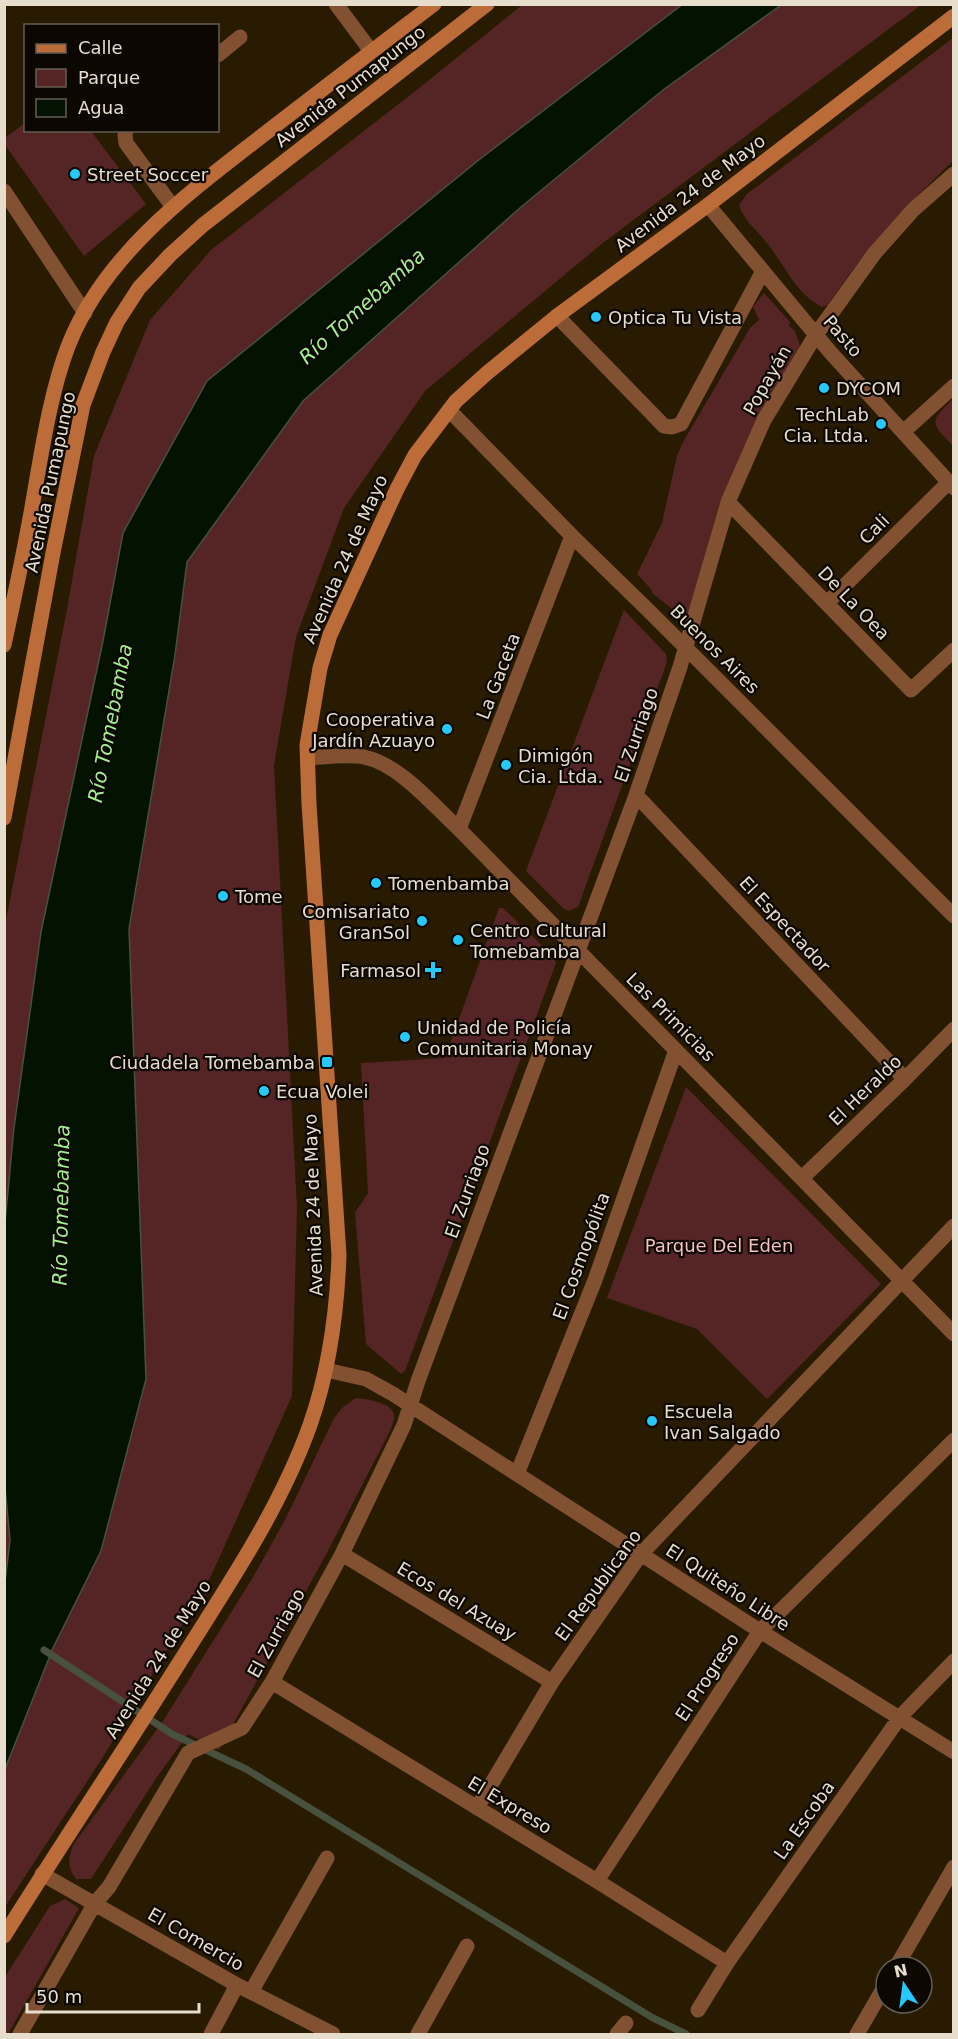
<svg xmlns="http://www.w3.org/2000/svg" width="958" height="2039" font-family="'DejaVu Sans',sans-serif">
	<rect width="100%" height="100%" fill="#281b01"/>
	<path fill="#552525" d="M522 5H683L629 45 123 533 103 641 41 932 5 1233V925L67 609 94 456 150 320 211 250 423 85Z
		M781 5H921L604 242 425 391 344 508 296 637 274 765 297 1208 292 1396 211 1576 103 1757 5 1907V1769L53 1648 101 1551 146 1379 129 929 175 655 187 562 303 401 521 207 663 89Z
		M953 38V161C907 205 863 251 828 305L822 307C795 293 785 265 767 243 757 230 744 221 739 205L747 194Z
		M25 123 26 130 91 131 146 204 84 256 5 145V138Z
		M764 293 790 322 789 326 795 331 800 346 760 413 719 505 688 614 684 618 652 593V590L637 574 662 523 677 456 683 442 750 328 759 320 753 307Z
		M953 399V446C930 422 929 422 953 399Z
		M624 610 666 654 667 662 578 907 568 911 563 908 526 871Z
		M499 908H503L555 958 556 963 405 1371 401 1374 366 1344 355 1213 368 1193 361 1063 445 1058Z
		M686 1087 881 1284 767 1399 697 1329 607 1298Z
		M356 1398C366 1399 392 1402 394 1415 395 1420 391 1428 389 1433L328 1551 219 1750 188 1734 157 1777 91 1879H76C67 1866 68 1860 73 1845L163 1721 252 1579 286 1518 334 1418 342 1408Z
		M4 1477 10 1540 5 1591H4Z
		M65 1899 79 1908 8 2034H5V1977L50 1906Z"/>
	<path fill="#041301" stroke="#48503e" stroke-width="1.5" d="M683 4 781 5 663 90 521 207 303 401 187 562 175 655 129 929 146 1379 101 1551 53 1648 5 1769 4 1591 10 1540 4 1477V1233L14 1128 41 932 103 641 123 533 207 381 480 159Z"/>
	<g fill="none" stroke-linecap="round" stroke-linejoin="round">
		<path stroke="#48503e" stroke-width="7" d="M44 1650 172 1734 246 1769 653 2018 686 2034"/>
		<path stroke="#825132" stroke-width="15" d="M336 4 371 51
			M218 55 240 37
			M126 130 125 135 126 143 173 207
			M4 191 85 313
			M708 205 831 353 954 488
			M557 316 664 426 672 427 681 424 763 271
			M449 410 572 536 648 610 954 916
			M903 432 954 386
			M728 502 911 690 954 650
			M827 603 948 483
			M308 758C326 757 347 754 364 757 399 764 433 805 459 829L954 1334
			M636 795 905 1079
			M459 829 572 536
			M802 1178 905 1079 954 1029
			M326 1370 366 1379 393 1394 760 1631 954 1752
			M517 1474 595 1280 676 1050
			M342 1554 552 1682
			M272 1682 597 1881 727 1963
			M477 1808 552 1682 641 1554 954 1226
			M42 1874 237 1985 333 2034
			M597 1881 760 1631 954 1440
			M896 1967 954 1867
			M251 1992 327 1858
			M698 2010 727 1963 900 1717 954 1661
			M20 2034 95 1903 109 1887 188 1753 242 1728 272 1682 342 1554 404 1425 418 1381 636 795 680 667 728 502 764 420 815 336 874 254 913 210 954 174
			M211 2034 237 1985
			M418 2034 467 1946
			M617 2034 626 2023
			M857 2034 886 1984"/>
		<path stroke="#bc6c39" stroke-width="15" d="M4 645C14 599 24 553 32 507 41 456 50 392 69 344 107 249 198 186 276 125 328 85 381 44 434 4
			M4 818 53 553 83 405 103 352 117 322 139 288 170 255 203 225 487 4
			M4 1936C62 1843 123 1752 181 1660 228 1585 280 1509 310 1425 329 1371 337 1313 339 1255L309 804 307 745 320 668 330 635 397 489 415 455 456 401 487 373 557 316 708 205 954 16"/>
	</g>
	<g fill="#26c9fe" stroke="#0c0701" stroke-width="2">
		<circle cx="75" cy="174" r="6"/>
		<circle cx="596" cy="317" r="6"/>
		<circle cx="824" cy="388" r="6"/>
		<circle cx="881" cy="424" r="6"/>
		<circle cx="447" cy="729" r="6"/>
		<circle cx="506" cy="765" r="6"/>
		<circle cx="376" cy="883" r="6"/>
		<circle cx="223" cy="896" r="6"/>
		<circle cx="422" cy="921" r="6"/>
		<circle cx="458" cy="940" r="6"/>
		<path d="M430 961h6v6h6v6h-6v6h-6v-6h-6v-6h6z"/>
		<circle cx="405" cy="1037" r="6"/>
		<rect x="321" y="1056" width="12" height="12" rx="3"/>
		<circle cx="264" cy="1091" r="6"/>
		<circle cx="652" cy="1421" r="6"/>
	</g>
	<g text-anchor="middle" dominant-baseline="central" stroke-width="4.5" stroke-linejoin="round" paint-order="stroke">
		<g font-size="18" fill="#e6ddcd" stroke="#0c0701">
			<text transform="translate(350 86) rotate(-38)">Avenida Pumapungo</text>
			<text transform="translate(690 193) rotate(-37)">Avenida 24 de Mayo</text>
			<text transform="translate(843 336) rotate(49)">Pasto</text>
			<text transform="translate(767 380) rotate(-60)">Popayán</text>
			<text transform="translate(50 482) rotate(-78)">Avenida Pumapungo</text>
			<text transform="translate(874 529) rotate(-45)">Cali</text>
			<text transform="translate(345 559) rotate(-66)">Avenida 24 de Mayo</text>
			<text transform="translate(854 603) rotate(46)">De La Oea</text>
			<text transform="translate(715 649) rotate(45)">Buenos Aires</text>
			<text transform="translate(498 676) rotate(-69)">La Gaceta</text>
			<text transform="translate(636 735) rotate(-71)">El Zurriago</text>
			<text transform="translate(785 924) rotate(47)">El Espectador</text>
			<text transform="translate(671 1017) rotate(45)">Las Primicias</text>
			<text transform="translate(865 1090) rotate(-44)">El Heraldo</text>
			<text transform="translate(467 1191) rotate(-70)">El Zurriago</text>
			<text transform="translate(313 1205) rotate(-92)">Avenida 24 de Mayo</text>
			<text transform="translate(581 1256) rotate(-70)">El Cosmopólita</text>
			<text transform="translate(598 1585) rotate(-54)">El Republicano</text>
			<text transform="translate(728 1587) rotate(33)">El Quiteño Libre</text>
			<text transform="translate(457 1601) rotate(31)">Ecos del Azuay</text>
			<text transform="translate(276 1633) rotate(-61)">El Zurriago</text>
			<text transform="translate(158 1659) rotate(-58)">Avenida 24 de Mayo</text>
			<text transform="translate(707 1677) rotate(-57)">El Progreso</text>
			<text transform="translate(510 1805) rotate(31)">El Expreso</text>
			<text transform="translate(804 1820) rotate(-55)">La Escoba</text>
			<text transform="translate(196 1939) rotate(30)">El Comercio</text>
		</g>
		<g font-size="18" fill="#e6ddcd" stroke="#0c0701" text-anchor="start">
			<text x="87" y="174">Street Soccer</text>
			<text x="608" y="317">Optica Tu Vista</text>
			<text x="836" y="388">DYCOM</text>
			<text x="869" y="414" text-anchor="end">TechLab<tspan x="869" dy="21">Cia. Ltda.</tspan></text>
			<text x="435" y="719" text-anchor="end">Cooperativa<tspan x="435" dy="21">Jardín Azuayo</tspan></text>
			<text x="518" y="755">Dimigón<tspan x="518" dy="21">Cia. Ltda.</tspan></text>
			<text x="388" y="883">Tomenbamba</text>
			<text x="235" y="896">Tome</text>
			<text x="410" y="911" text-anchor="end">Comisariato<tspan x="410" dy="21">GranSol</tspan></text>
			<text x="470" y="930">Centro Cultural<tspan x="470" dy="21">Tomebamba</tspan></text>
			<text x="421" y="970" text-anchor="end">Farmasol</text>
			<text x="417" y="1027">Unidad de Policía<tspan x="417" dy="21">Comunitaria Monay</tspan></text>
			<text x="315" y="1062" text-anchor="end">Ciudadela Tomebamba</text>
			<text x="276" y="1091">Ecua Volei</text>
			<text x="664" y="1411">Escuela<tspan x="664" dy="21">Ivan Salgado</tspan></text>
		</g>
		<g font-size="18" fill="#f5c2bf" stroke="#0c0701">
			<text x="719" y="1245">Parque Del Eden</text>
		</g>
		<g font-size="20" font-style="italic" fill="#a2ee8e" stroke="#0c0701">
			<text transform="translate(362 306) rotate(-42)">Río Tomebamba</text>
			<text transform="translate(110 723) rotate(-79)">Río Tomebamba</text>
			<text transform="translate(61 1205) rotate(-89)">Río Tomebamba</text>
		</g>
	</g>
	<rect width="958" height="2039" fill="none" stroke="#e6ddcd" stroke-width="12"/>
	<rect x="24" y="24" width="195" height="108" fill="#0c0701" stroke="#635d53" stroke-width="1.5"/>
	<rect x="36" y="44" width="30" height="9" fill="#bc6c39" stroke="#635d53" stroke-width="1.5"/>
	<text x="78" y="54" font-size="18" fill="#e6ddcd">Calle</text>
	<rect x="36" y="69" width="30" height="18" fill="#552525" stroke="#635d53" stroke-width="1.5"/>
	<text x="78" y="84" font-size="18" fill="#e6ddcd">Parque</text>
	<rect x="36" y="99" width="30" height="18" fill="#041301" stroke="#635d53" stroke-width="1.5"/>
	<text x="78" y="114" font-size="18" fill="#e6ddcd">Agua</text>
	<g transform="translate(904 1985) rotate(347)"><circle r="28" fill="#0c0701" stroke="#635d53" stroke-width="1.5"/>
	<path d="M0-4.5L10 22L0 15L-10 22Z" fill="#26c9fe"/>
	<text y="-9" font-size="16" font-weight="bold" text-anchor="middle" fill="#e6ddcd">N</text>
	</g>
	<path d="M27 2003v9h172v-9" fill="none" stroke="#e6ddcd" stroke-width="3"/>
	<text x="36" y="2003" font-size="18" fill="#e6ddcd" stroke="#0c0701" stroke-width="4.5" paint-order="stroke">50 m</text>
</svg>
